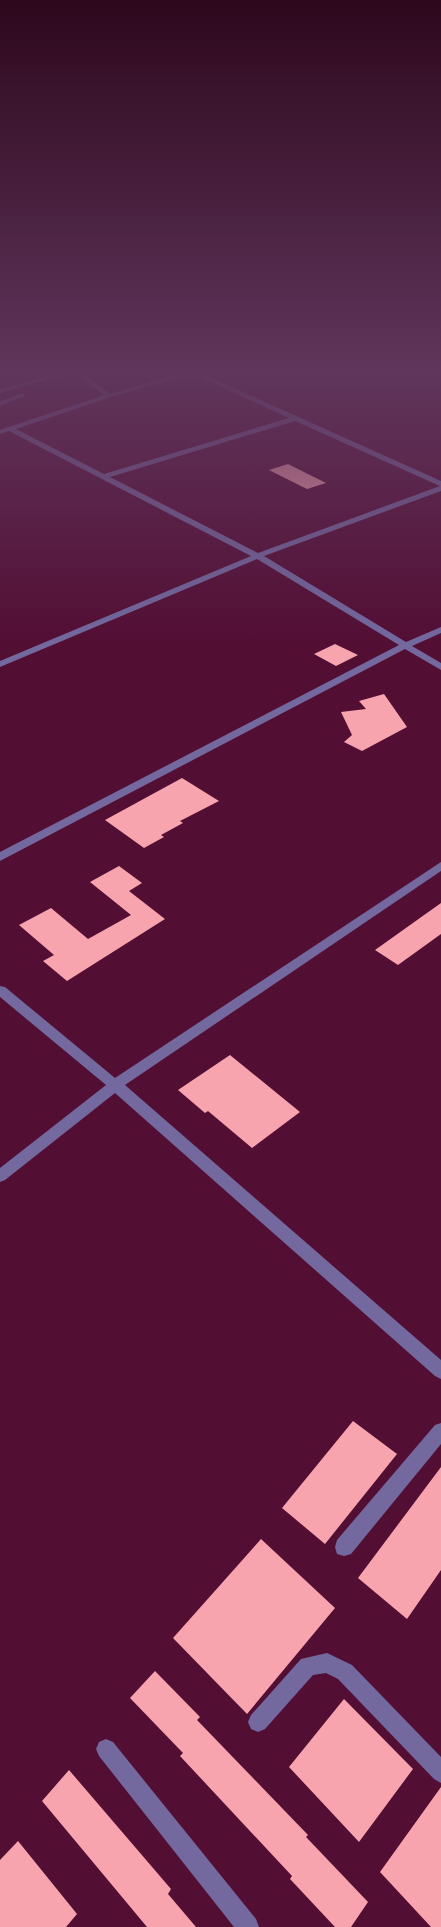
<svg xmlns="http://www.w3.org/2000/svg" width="441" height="1927" font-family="Karla,sans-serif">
	<rect width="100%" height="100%" fill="#530e34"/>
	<path fill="#f7a4ae" d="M288 464 326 483 307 489 269 470Z
		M335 644 358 655 336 666 314 654Z
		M384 694 407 727 362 751 344 742 352 735 341 712 366 709 359 701Z
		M182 778 219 801 180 821 183 823 161 835 164 837 144 848 105 820Z
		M119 866 142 883 129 891 165 919 67 981 43 961 54 955 19 925 51 908 88 939 131 915 90 882Z
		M441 903V934L398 965 375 950Z
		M230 1055 300 1112 252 1148 208 1111 205 1113 178 1090Z
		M353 1421 397 1454 325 1544 282 1508Z
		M441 1467V1570L407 1619 358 1578Z
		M261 1539 335 1608 247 1714 173 1638Z
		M155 1671 200 1717 197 1720 308 1835 306 1837 368 1902 351 1927H335L290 1879 292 1876 180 1756 183 1753 130 1698Z
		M344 1699 413 1769 359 1842 289 1767Z
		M69 1770 171 1889 168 1894 196 1927H147L42 1801Z
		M441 1787V1927H431L380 1872Z
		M18 1841 77 1914 66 1927H0V1860Z"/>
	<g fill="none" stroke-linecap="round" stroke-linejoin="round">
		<path fill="#73699f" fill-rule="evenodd" d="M63 372H73L0 393V389Z
			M75 372H82L110 394 187 372H198L441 481V491L264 556 406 642 441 627V633L412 646 441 663V670L405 649 0 861V852L399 645 257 559 0 667V661L251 556 9 431 0 434V430L104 395ZM193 374 289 418 104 474 16 429 111 397ZM295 421 440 486 258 553 110 477Z
			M434 372H441V375L435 373Z
			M22 393 25 395 24 396 0 406V402Z
			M441 862V871L125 1085 441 1360V1379L435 1376 115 1093 5 1180 0 1182V1168L106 1085 0 997V986L5 987 115 1078Z
			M441 1423V1444L351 1554 344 1556 337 1554 335 1547 337 1540 435 1425Z
			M327 1653 352 1665 441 1757V1783L434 1779 338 1679 326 1673 313 1675 265 1729 258 1732 251 1729 248 1722 251 1715 301 1659Z
			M106 1739 113 1742 256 1919 259 1927H234L99 1756 96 1749 99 1742Z"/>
	</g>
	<linearGradient id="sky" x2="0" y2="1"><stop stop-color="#2e081d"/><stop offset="0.58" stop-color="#60365c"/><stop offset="1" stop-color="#60365c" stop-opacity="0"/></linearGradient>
	<rect width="441" height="642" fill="url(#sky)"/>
</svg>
